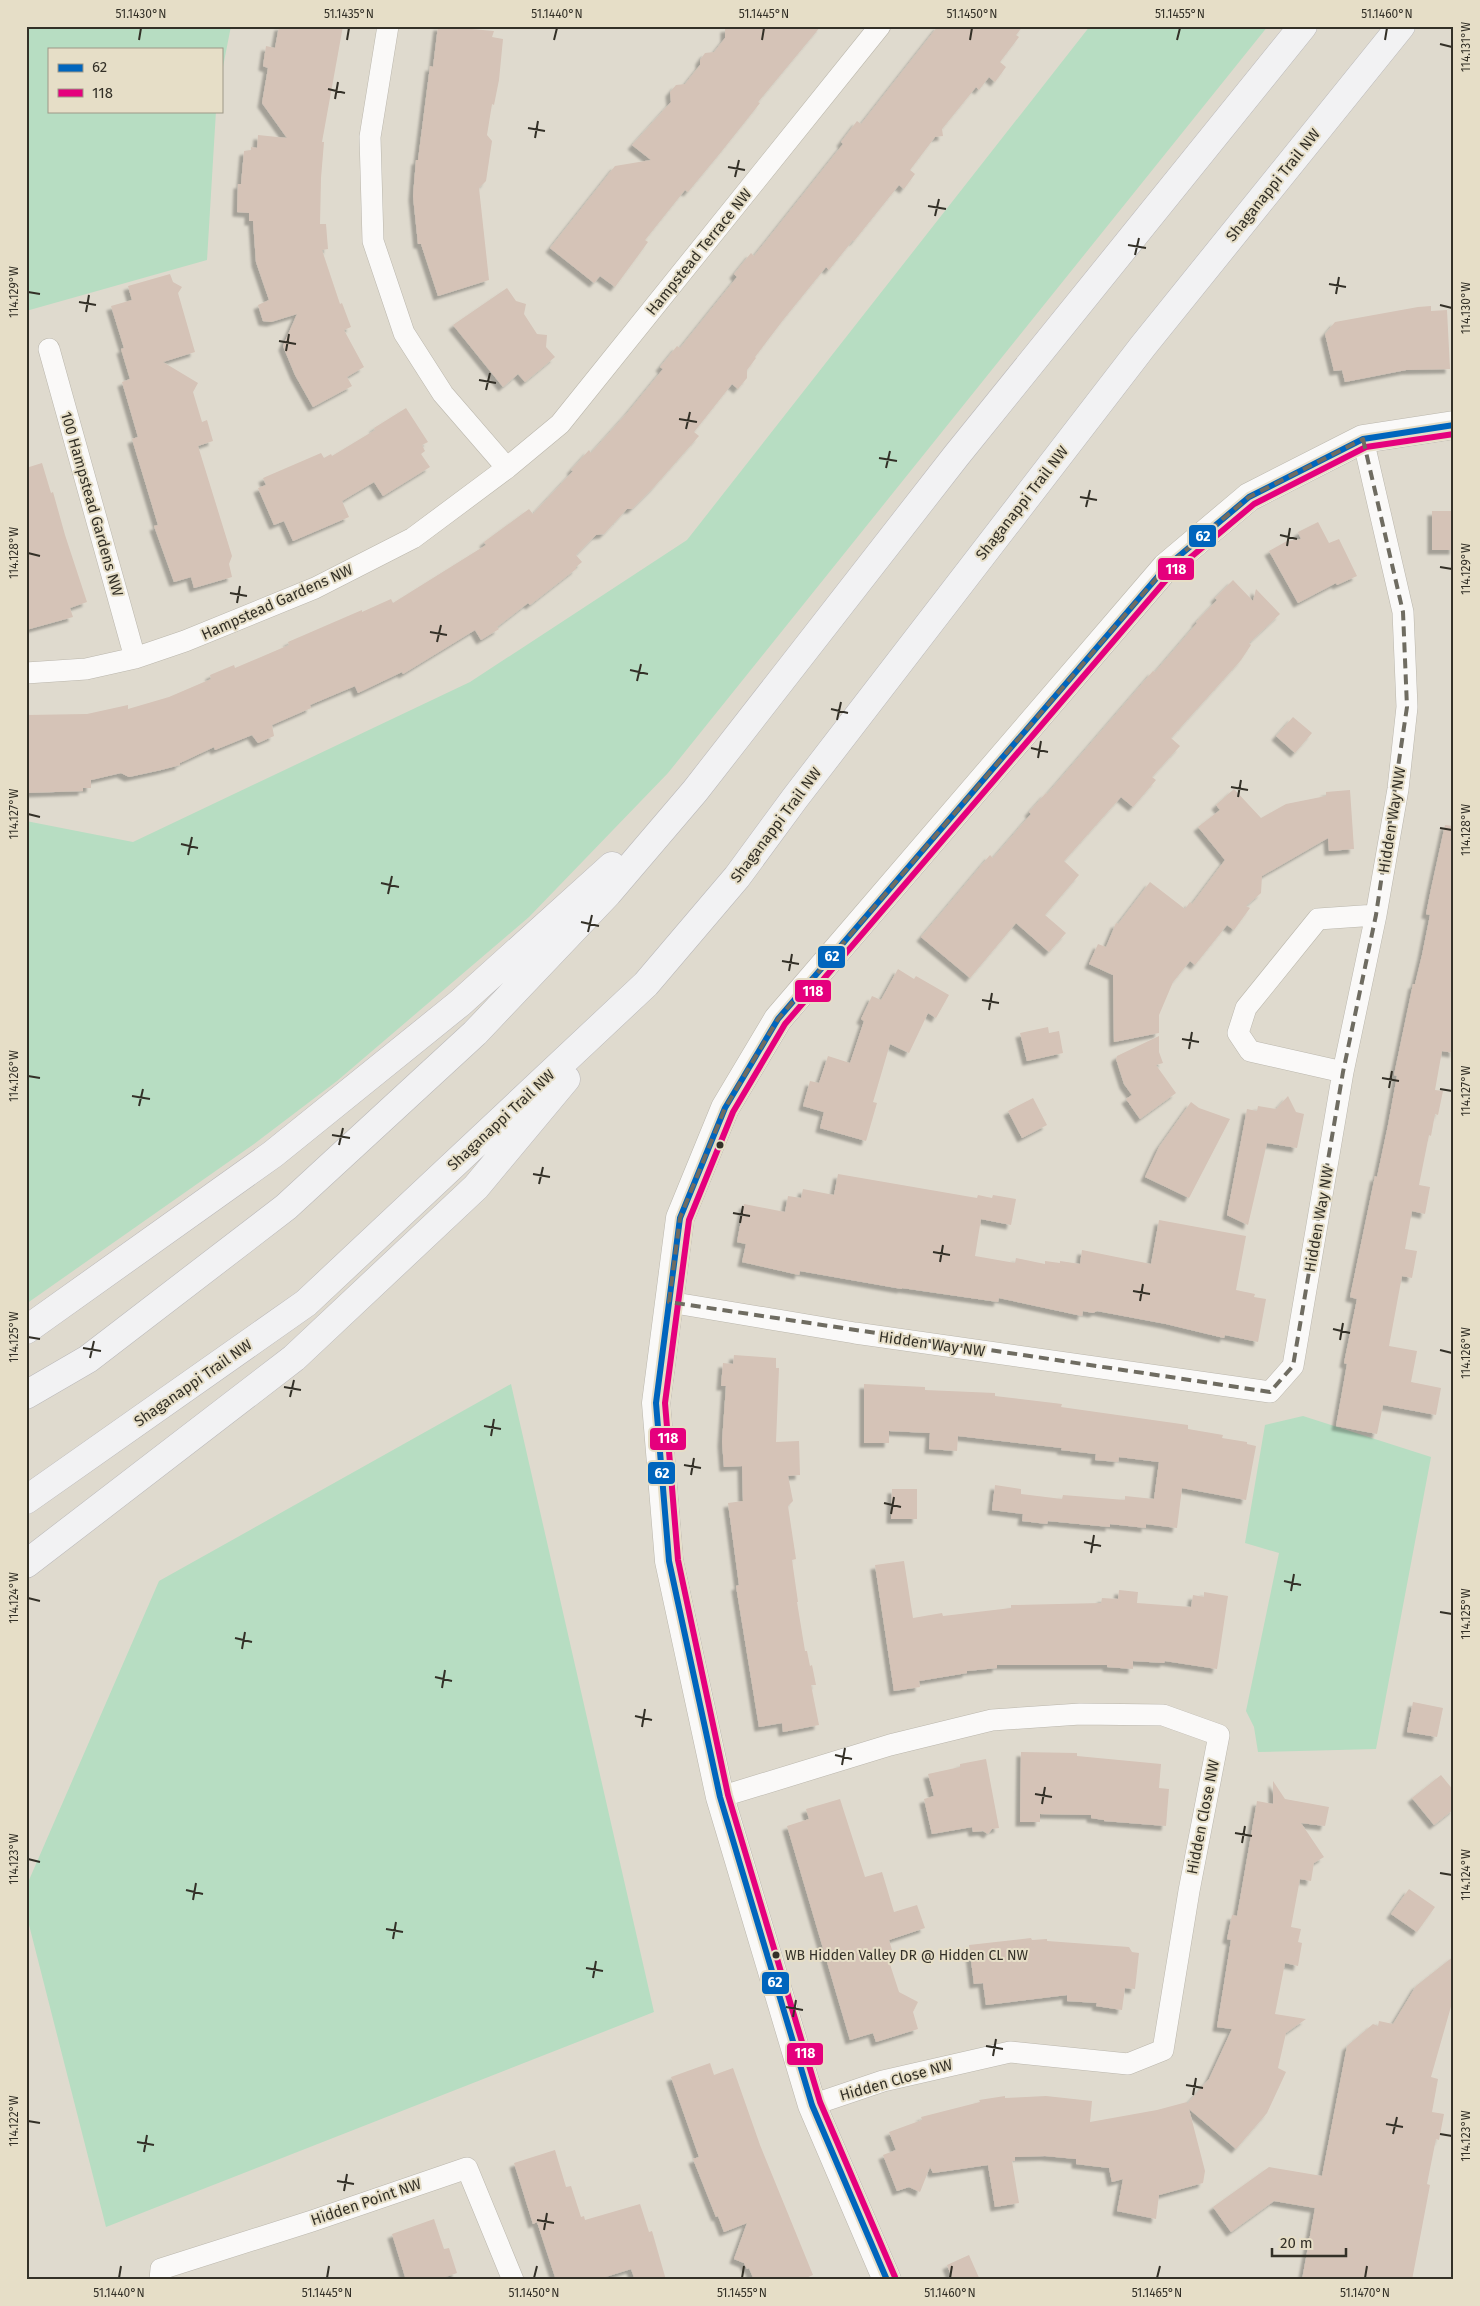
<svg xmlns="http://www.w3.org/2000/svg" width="1480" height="2306" font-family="'Fira Sans',sans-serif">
	<defs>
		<filter id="shadow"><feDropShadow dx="-4.5" dy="4.5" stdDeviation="1" flood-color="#0004"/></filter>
	</defs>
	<rect width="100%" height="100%" fill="#dfdace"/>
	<path fill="#b7ddc2" d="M26 26H231L221 77V49H49V111H216L207 260 26 311Z
		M1090 26H1268L668 773 529 917 337 1081 254 1144 26 1304V821L133 842 470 682 687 540Z
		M511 1384 654 2012 106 2227 26 1913V1887L159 1581Z
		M1303 1416 1431 1457 1376 1749 1258 1752 1254 1727 1246 1711 1279 1553 1245 1543 1265 1425Z"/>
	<path fill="#d5c3b7" filter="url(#shadow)" d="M279 26H343L322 142H324L321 178 320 224H326L328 249 322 250 340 304 342 303 351 327 344 330 364 367 347 377 352 386 313 407 295 375 283 346 297 314 271 322 263 321 258 305 269 300 256 262 253 221H249V213L237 212 238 184H241L244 151 251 150V147L257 148 258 135 287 138 262 103 268 68 263 66 266 46 275 48Z
		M438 26 494 31 492 37 503 39 499 80 494 105 492 104 487 135 492 141 486 181 479 188 489 280 438 296 421 244H418L413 196 416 160H418L430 66 433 67Z
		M744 26H821L758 102 760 103 721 152 688 192 685 190 645 240 648 242 615 287 600 276 594 283 550 248 615 166 651 160 632 145 671 102 670 92 676 85 685 84 700 65V60L705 53 714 52 725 38V28Z
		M938 26H1023L1016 35 1019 37 1000 62 1006 67 995 82 989 77 979 90 976 87 942 129 943 136 935 137 910 170 915 174 904 189 899 185 854 241 853 240 829 270 826 267 783 320 755 357 756 358 747 370V378L738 389 732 384 694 432 699 436 654 487 632 509H627L604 534 596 535 576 555 582 562 576 567V569L530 605 528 603 497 627 499 629 481 640 475 630 403 674 402 672 358 693 355 686 310 705 311 708 272 725 274 736 258 743 252 735 215 750 214 747 180 763V765L161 770 129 777 121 773 91 780V788H83V791L26 793V715L87 714 128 705V709L169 697 211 679 210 675 234 665 235 668 289 645 288 642 362 610V612L391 599 393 603 486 545 484 542 529 509 533 514 573 471 571 470 589 450 591 453 628 412 663 369 660 367 677 346 680 348 737 277 734 274 751 253 754 256 843 144 841 142 857 121 861 124Z
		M170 274 173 282 182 287 178 293 195 352 163 362 198 383 193 392 202 422 207 420 213 441 198 446 232 556 229 564 232 577 194 588 191 577 174 582 154 526 158 525 132 439 138 437 122 382 130 379 121 349 124 348 111 306 132 300 128 286Z
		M507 288 516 301 526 304 524 314 537 334 547 335 546 347 555 357 525 382 518 374 503 387 453 325Z
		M1431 306V311L1447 310 1450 369 1406 370 1345 382 1342 370 1334 371 1325 334 1335 322 1418 307Z
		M406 408 428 442 422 445 425 451 421 454 430 467 383 496 374 482 342 501 349 517 293 541 284 521 274 525 258 488 266 485 263 478 321 453 324 458 331 454 332 456 375 430 374 428Z
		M42 463 51 493 53 492 65 535 87 602 70 608 73 617 26 630V468Z
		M1432 511H1454V550H1432Z
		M1318 522 1329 543 1339 539 1357 576 1337 585 1336 583 1298 603 1269 551 1287 541 1301 539 1298 532Z
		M1233 580 1253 601 1256 589 1280 614 1249 643 1251 645 1241 660 1171 738 1180 746 1152 777 1156 780 1133 807 1121 797 1064 861 1079 875 1045 915 1066 933 1049 952 1016 923 970 978 921 937 990 855 993 858 1031 814 1029 812 1046 793 1047 794 1153 671 1155 672 1197 623 1196 622 1217 600 1215 598Z
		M1293 717 1312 733 1295 753 1276 736Z
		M1234 789 1261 818 1286 804 1326 796V792L1350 790 1354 849 1329 851 1328 838 1262 876 1261 893 1246 906 1250 908 1234 930 1227 925 1195 965 1190 961 1173 982 1159 1015V1033L1114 1042 1113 975 1089 964 1098 944 1106 947 1116 923 1118 924 1150 882 1185 909 1190 902 1192 904 1225 860 1198 827 1220 810 1216 805Z
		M1445 825 1454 826V1053L1442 1051 1435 1090 1443 1091 1438 1115 1435 1114 1431 1136 1429 1135 1419 1185 1430 1187 1425 1214 1412 1211 1405 1249 1417 1251 1412 1278 1402 1276 1389 1346 1417 1351 1411 1382 1441 1388 1436 1415 1383 1405 1377 1434 1336 1426 1347 1364 1344 1363 1357 1299 1350 1297 1375 1176 1377 1177 1388 1125 1397 1076 1394 1075 1413 984H1415L1422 955 1430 915 1426 914 1431 889Z
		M898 969 914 979 916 976 949 995 936 1018 928 1013 909 1053 890 1044 873 1102 877 1103 866 1141 820 1128 824 1112 803 1106 810 1081 819 1083 828 1056 850 1063 864 1021 861 1019 872 996 881 1000Z
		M1048 1027 1049 1033 1059 1031 1063 1053 1027 1061 1020 1033Z
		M1159 1036V1052L1163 1063 1156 1065 1176 1093 1140 1119 1126 1099 1132 1095 1124 1084 1116 1059 1117 1056Z
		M1288 1096 1296 1112 1304 1114 1297 1148 1267 1143 1248 1225 1227 1215 1247 1109 1257 1111 1258 1106 1276 1109Z
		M1033 1098 1047 1125 1022 1138 1008 1111Z
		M1191 1102 1199 1108 1230 1119 1189 1198 1145 1177 1159 1147Z
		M838 1174 977 1198 978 1195 992 1198 993 1195 1016 1199 1011 1225 981 1219 975 1256 1015 1263 1016 1258 1045 1264V1261L1060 1263V1261L1080 1264 1082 1250 1151 1264 1159 1220 1246 1236 1236 1290 1255 1294 1254 1297 1266 1299 1258 1342 1225 1335 1224 1338 1166 1324 1097 1311 1093 1313 1083 1311 1082 1316 999 1298 998 1302 902 1288V1289L800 1271 799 1275 742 1262 746 1244 737 1242 744 1204 785 1212 788 1196 801 1198 803 1189 834 1195Z
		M734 1355 776 1358V1368H779L776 1442 799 1441 800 1475 788 1476 793 1501 788 1506 796 1559 792 1560 798 1602H797L805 1651H807L810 1666 812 1665 816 1685H811L819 1725 783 1732 782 1723 759 1727 736 1586 739 1585 728 1503 743 1501 742 1466 724 1467 722 1442 726 1386H721L723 1363 733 1364Z
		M864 1384 925 1387V1390L995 1393V1396L1062 1404 1061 1407 1188 1425V1429L1223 1435 1222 1438 1247 1442V1444L1256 1446 1246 1500 1182 1488 1177 1528 1146 1524V1528L1110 1524V1527L1048 1521 1047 1524 1022 1521 1023 1514 992 1510 995 1485 1021 1489V1494L1062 1499 1063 1495 1125 1500V1496L1154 1499 1159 1462 1119 1457 1118 1462 1095 1460 1096 1454 1061 1450 1062 1448 958 1436 957 1451 929 1449 930 1433 889 1431V1443H864Z
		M892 1489H917V1519H891Z
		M904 1561 913 1618 942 1613 943 1616 1011 1608V1605L1101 1603 1102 1598 1118 1599 1119 1590 1138 1592 1137 1603 1191 1607 1193 1595 1204 1597V1592L1228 1596 1217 1669 1165 1661 1164 1663 1133 1661V1669L1107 1667V1665H997V1668L967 1671V1673L919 1681 920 1687 894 1691 875 1565Z
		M1413 1702 1443 1708 1437 1737 1407 1732Z
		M1021 1752 1077 1753V1756L1161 1764 1159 1788 1169 1789 1166 1826 1104 1821V1820L1091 1818V1815L1040 1814V1822H1020Z
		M986 1759 999 1828 992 1829 988 1834 983 1831 973 1832 972 1827 932 1834 924 1799 934 1796 928 1774 960 1767V1764Z
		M1441 1775 1454 1791V1809L1434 1825 1412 1798Z
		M1273 1781 1285 1799 1329 1807 1325 1826 1301 1823 1324 1857 1314 1863 1311 1881 1300 1879 1291 1927 1301 1929 1298 1942 1302 1943 1298 1966 1285 1963 1275 2014 1306 2019 1286 2033 1278 2068 1286 2072 1267 2113 1236 2149 1189 2109 1205 2171 1203 2183 1159 2195 1156 2219 1117 2211 1123 2179 1112 2182 1109 2168 1076 2164V2159L1045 2156 1015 2157V2161H1012L1019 2203 995 2207 988 2165 933 2173 930 2167 920 2192 909 2187 897 2191 883 2155 896 2150 889 2132 922 2120 921 2117 980 2102 979 2100 1005 2096V2098L1046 2096 1092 2101 1090 2122 1157 2110 1187 2102V2104L1209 2079 1232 2029 1217 2027 1231 1940 1227 1939 1232 1915 1237 1916 1257 1801 1273 1804Z
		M840 1799 865 1877 882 1872 894 1912 917 1905 925 1928 889 1940 892 1950 886 1952 899 1992 918 2002 913 2012 918 2029 876 2042 873 2033 850 2040 787 1826 809 1819 806 1809Z
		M1409 1889 1435 1907 1417 1932 1391 1914Z
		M1031 1938 1032 1940 1047 1939V1941L1129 1947 1132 1952 1139 1953 1135 1989 1125 1988 1122 2010 1096 2006 1097 2003 1067 2001V1995L986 2005 983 1983 974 1984 969 1945Z
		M1454 1956V1996L1431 2077 1438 2079 1432 2112 1444 2114 1439 2140 1436 2139 1427 2184 1430 2185 1412 2280H1302L1315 2208 1274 2201 1231 2232 1213 2207 1269 2167 1322 2176 1347 2046 1373 2024 1378 2026 1379 2021 1393 2024 1416 1986Z
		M710 2063 714 2075 733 2068 760 2145 813 2275 801 2280H754L749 2268 747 2269 744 2263 734 2259 747 2223 724 2232 718 2216 716 2217 693 2159 699 2157 671 2077Z
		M555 2150 566 2187 571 2186 581 2217 584 2216 585 2220 640 2204 649 2232 652 2231 666 2280H635L631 2269 596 2280H556L537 2222 533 2224 514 2163Z
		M434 2219 444 2249 449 2248 457 2273 437 2280H406L392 2234Z
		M969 2255 980 2280H953L947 2265Z"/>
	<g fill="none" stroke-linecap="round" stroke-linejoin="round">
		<defs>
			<path id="minor" d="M388 26 370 137 373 241 404 333 443 394 507 468
				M49 349 135 658
				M26 673 86 669 135 658 185 641 315 588 413 538 507 468 560 424 880 26
				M1343 1072 1250 1051 1238 1033 1246 1008 1318 919 1376 915
				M669 1302 855 1333 1270 1392 1293 1366 1343 1072 1376 915 1398 789 1407 707 1403 612 1363 439
				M720 1797 890 1745 992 1720 1080 1714 1163 1715 1219 1735 1189 1891 1163 2050 1128 2064 1010 2052 883 2081 812 2105
				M160 2280 161 2269 312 2221 467 2168 513 2280"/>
			<path id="tertiary" d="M887 2280 812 2105 720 1797 669 1561 656 1403 680 1218 725 1108 778 1019 1166 567 1249 497 1363 439 1454 425"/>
			<path id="primary" d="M26 1330 273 1154 460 1003 612 866
				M26 1395 88 1359 286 1207 475 1033 608 893 695 791 956 456 1303 26
				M26 1500 306 1303 646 984 737 877 795 798 1143 346 1401 26
				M26 1564 294 1358 476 1187 566 1079"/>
		</defs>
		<use href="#minor" stroke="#bab6ac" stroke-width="22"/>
		<use href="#tertiary" stroke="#bab6ac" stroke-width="29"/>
		<use href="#primary" stroke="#bab8b9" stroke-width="29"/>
		<use href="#minor" stroke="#faf9f8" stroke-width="21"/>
		<use href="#tertiary" stroke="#faf9f8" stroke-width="28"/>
		<use href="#primary" stroke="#f2f2f3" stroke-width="28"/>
		<defs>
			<path id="bus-1" d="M887 2280 812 2105 720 1797 669 1561 656 1403 680 1218 725 1108 778 1019 1166 567 1249 497 1363 439 1454 425"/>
			<path id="bus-2" d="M895 2277 820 2102 728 1795 678 1560 665 1403 689 1220 733 1112 785 1024 1172 573 1254 504 1366 447 1454 434"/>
		</defs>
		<use href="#bus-1" stroke="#e6dec7" stroke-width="10"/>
		<use href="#bus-2" stroke="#e6dec7" stroke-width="10"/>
		<use href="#bus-1" stroke="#0065bd" stroke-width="6"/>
		<use href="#bus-2" stroke="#e5007d" stroke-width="6"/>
	</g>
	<path fill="none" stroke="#6f6c61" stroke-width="4" stroke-dasharray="10 6" stroke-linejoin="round" d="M1363 439 1403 612 1407 707 1376 915 1343 1072 1293 1366 1270 1392 669 1302 680 1218 725 1108 778 1019 1166 567 1249 497Z"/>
	<path fill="none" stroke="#333027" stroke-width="2" d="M139 40 141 28M347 40 349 28M554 40 557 28M762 40 764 28M970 40 972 28M1177 40 1180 28M1385 40 1387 28M1440 44 1452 47M328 89 345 93M335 99 338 82M528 128 545 131M535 138 538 121M728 167 745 170M735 177 739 160M928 206 946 209M935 216 939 199M1128 245 1146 248M1135 255 1139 238M1329 284 1346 287M28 292 40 294M1336 294 1339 277M79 302 96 305M1440 305 1452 308M86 312 89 295M279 341 296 344M286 351 289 334M479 380 496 383M486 390 490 373M679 419 697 422M686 429 690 412M879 458 897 461M886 468 890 451M1080 497 1097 500M1086 507 1090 490M1280 535 1297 539M1287 546 1290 528M28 553 40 556M1440 567 1452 569M230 593 247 596M237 603 240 586M430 632 447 635M437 642 441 625M630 670 648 674M637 681 641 664M831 709 848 713M837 720 841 702M1031 748 1048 752M1038 758 1041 741M1231 787 1248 790M1238 797 1241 780M28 814 40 817M1440 828 1452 830M181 844 198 848M188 855 192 837M381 883 399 887M388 894 392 876M581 922 599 926M588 932 592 915M782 961 799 964M789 971 792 954M982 1000 999 1003M989 1010 992 993M1182 1039 1199 1042M1189 1049 1192 1032M28 1076 40 1078M1382 1078 1399 1081M1389 1088 1392 1071M1440 1089 1452 1091M132 1096 150 1099M139 1106 143 1089M332 1135 350 1138M339 1145 343 1128M533 1174 550 1177M539 1184 543 1167M733 1213 750 1216M740 1223 743 1206M933 1252 950 1255M940 1262 943 1245M1133 1291 1150 1294M1140 1301 1143 1284M1333 1329 1350 1333M28 1337 40 1339M1340 1340 1343 1323M83 1348 101 1351M1440 1350 1452 1353M90 1358 94 1341M284 1387 301 1390M290 1397 294 1380M484 1426 501 1429M491 1436 494 1419M684 1465 701 1468M691 1475 694 1458M884 1503 901 1507M891 1514 894 1497M1084 1542 1101 1546M1091 1553 1094 1535M1284 1581 1301 1585M1291 1591 1294 1574M28 1598 40 1601M1440 1612 1452 1614M235 1638 252 1642M242 1649 245 1632M435 1677 452 1681M442 1688 445 1670M635 1716 652 1720M642 1727 645 1709M835 1755 852 1759M842 1765 845 1748M1035 1794 1052 1797M1042 1804 1045 1787M1235 1833 1252 1836M1242 1843 1245 1826M28 1859 40 1862M1440 1873 1452 1875M186 1890 203 1894M193 1900 196 1883M386 1929 403 1932M393 1939 396 1922M586 1968 603 1971M593 1978 596 1961M786 2007 803 2010M793 2017 796 2000M986 2046 1003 2049M993 2056 996 2039M1186 2085 1203 2088M1193 2095 1196 2078M28 2121 40 2123M1386 2124 1403 2127M1393 2134 1397 2117M1440 2134 1452 2136M137 2142 154 2145M144 2152 147 2135M337 2181 354 2184M344 2191 347 2174M537 2220 554 2223M544 2230 547 2213M119 2278 121 2266M327 2278 329 2266M534 2278 537 2266M742 2278 744 2266M950 2278 952 2266M1157 2278 1160 2266M1365 2278 1367 2266"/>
	<g fill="#333027" stroke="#e6dec7" stroke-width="2">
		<circle cx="720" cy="1145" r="4.5"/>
		<circle cx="776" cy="1955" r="4.5"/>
	</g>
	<g text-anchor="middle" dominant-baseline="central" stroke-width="4" stroke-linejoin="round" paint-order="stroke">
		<g font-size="14" fill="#333027" stroke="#e6dec7" text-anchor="start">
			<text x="785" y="1955">WB Hidden Valley DR @ Hidden CL NW</text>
		</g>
		<g font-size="15" fill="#333027" stroke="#e6dec7">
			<text transform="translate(1273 185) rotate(-51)">Shaganappi Trail NW</text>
			<text transform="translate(699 252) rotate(-51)">Hampstead Terrace NW</text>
			<text transform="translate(1022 503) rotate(-52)">Shaganappi Trail NW</text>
			<text transform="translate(92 504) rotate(74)">100 Hampstead Gardens NW</text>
			<text transform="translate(277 602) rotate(-24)">Hampstead Gardens NW</text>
			<text transform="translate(1392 820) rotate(-81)">Hidden Way NW</text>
			<text transform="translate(776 825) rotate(-53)">Shaganappi Trail NW</text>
			<text transform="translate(501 1120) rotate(-43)">Shaganappi Trail NW</text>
			<text transform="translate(1319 1219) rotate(-80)">Hidden Way NW</text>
			<text transform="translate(932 1344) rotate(8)">Hidden Way NW</text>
			<text transform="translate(193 1383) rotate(-35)">Shaganappi Trail NW</text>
			<text transform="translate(1203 1817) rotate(-79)">Hidden Close NW</text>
			<text transform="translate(896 2080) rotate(-16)">Hidden Close NW</text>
			<text transform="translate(366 2202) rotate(-19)">Hidden Point NW</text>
		</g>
	</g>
	<g stroke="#e6dec7" stroke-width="2">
		<rect x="1188" y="524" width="29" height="24" rx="5" fill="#0065bd"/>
		<rect x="1157" y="557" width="38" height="24" rx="5" fill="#e5007d"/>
		<rect x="817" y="945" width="29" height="24" rx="5" fill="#0065bd"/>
		<rect x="794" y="979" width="38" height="24" rx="5" fill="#e5007d"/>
		<rect x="649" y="1427" width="38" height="24" rx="5" fill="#e5007d"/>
		<rect x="647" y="1461" width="29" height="24" rx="5" fill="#0065bd"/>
		<rect x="761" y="1971" width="29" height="24" rx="5" fill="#0065bd"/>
		<rect x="786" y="2042" width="38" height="24" rx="5" fill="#e5007d"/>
	</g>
	<g font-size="14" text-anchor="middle" font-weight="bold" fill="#fff">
		<text x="1203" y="541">62</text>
		<text x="1176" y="574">118</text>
		<text x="832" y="961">62</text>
		<text x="813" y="996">118</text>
		<text x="668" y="1443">118</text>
		<text x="662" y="1478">62</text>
		<text x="775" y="1987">62</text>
		<text x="805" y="2058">118</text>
	</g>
	<rect width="1480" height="2306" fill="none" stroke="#e6dec7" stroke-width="55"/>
	<rect x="48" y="48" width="175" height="65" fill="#e6dec7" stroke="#9e9887"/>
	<rect x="58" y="64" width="25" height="8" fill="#0065bd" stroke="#9e9887"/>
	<text x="92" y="72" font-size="15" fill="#333027">62</text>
	<rect x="58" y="89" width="25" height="8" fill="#e5007d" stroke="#9e9887"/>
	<text x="92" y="98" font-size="15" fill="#333027">118</text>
	<path d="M1272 2248v8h74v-8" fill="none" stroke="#333027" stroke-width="2.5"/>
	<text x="1280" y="2248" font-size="15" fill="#333027" stroke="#e6dec7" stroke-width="4" paint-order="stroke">20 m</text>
	<rect x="28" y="28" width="1424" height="2250" fill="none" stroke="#333027" stroke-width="2"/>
	<g font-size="12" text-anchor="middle" fill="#333027">
		<text x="141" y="18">51.1430°N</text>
		<text x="349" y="18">51.1435°N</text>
		<text x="557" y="18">51.1440°N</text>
		<text x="764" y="18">51.1445°N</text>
		<text x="972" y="18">51.1450°N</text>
		<text x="1180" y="18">51.1455°N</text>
		<text x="1387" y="18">51.1460°N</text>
		<text transform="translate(1466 47) rotate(-90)" y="4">114.131°W</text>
		<text transform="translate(14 292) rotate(-90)" y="4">114.129°W</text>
		<text transform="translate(1466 308) rotate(-90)" y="4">114.130°W</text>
		<text transform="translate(14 553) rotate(-90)" y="4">114.128°W</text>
		<text transform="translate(1466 569) rotate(-90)" y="4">114.129°W</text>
		<text transform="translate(14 814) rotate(-90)" y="4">114.127°W</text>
		<text transform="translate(1466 830) rotate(-90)" y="4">114.128°W</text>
		<text transform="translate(14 1076) rotate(-90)" y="4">114.126°W</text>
		<text transform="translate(1466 1091) rotate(-90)" y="4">114.127°W</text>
		<text transform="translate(14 1337) rotate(-90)" y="4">114.125°W</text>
		<text transform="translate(1466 1353) rotate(-90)" y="4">114.126°W</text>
		<text transform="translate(14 1598) rotate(-90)" y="4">114.124°W</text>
		<text transform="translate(1466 1614) rotate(-90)" y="4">114.125°W</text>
		<text transform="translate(14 1859) rotate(-90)" y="4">114.123°W</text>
		<text transform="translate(1466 1875) rotate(-90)" y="4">114.124°W</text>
		<text transform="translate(14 2121) rotate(-90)" y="4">114.122°W</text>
		<text transform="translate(1466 2136) rotate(-90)" y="4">114.123°W</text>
		<text x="119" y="2297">51.1440°N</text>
		<text x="327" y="2297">51.1445°N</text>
		<text x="534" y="2297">51.1450°N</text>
		<text x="742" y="2297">51.1455°N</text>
		<text x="950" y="2297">51.1460°N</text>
		<text x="1157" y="2297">51.1465°N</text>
		<text x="1365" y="2297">51.1470°N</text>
	</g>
</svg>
